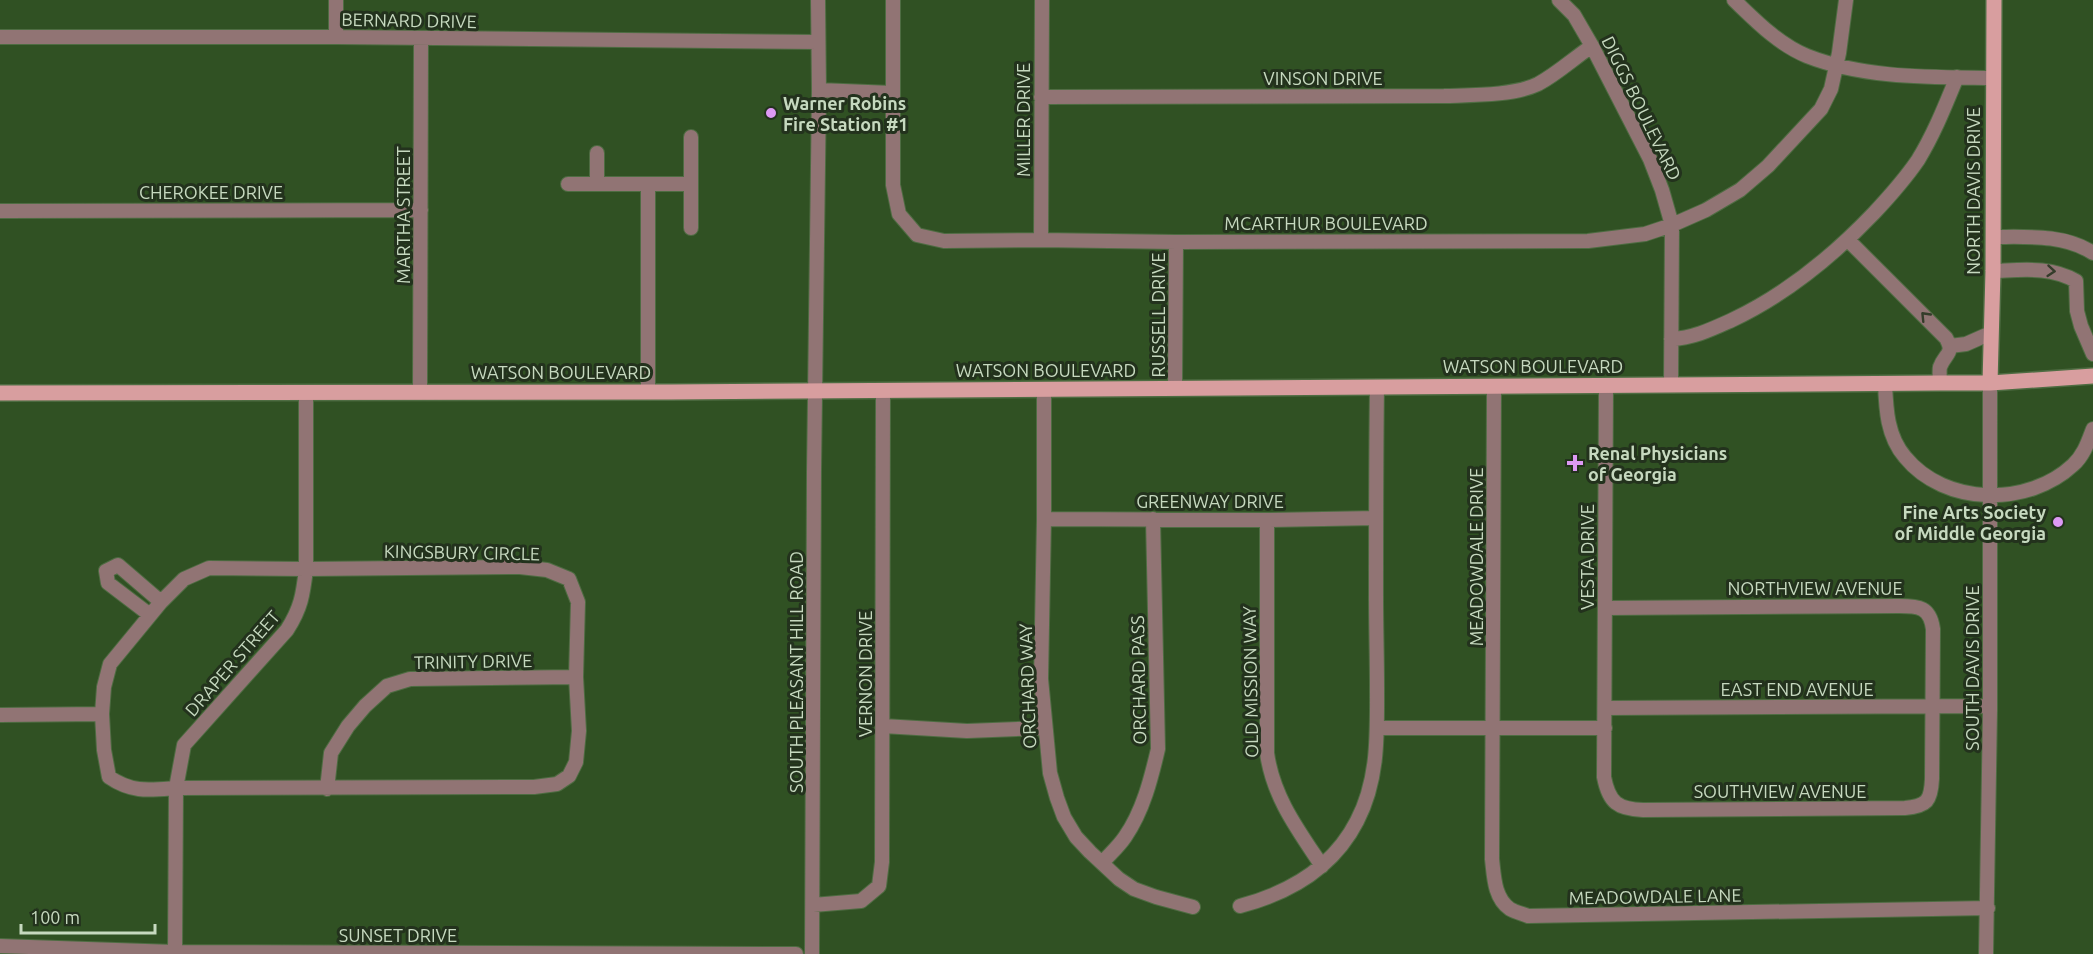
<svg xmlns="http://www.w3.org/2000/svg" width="2093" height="954" font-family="Ubuntu,sans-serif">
	<rect width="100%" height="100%" fill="#305123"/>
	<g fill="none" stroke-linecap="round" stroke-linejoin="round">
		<defs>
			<path id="minor" d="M336 0V37
				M893 0V185L899 214 917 235 944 241 1041 240 1176 242 1588 241 1645 234 1672 225 1706 210 1740 190 1768 166 1821 109 1831 89 1839 53 1846 0
				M1559 0 1574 15 1592 46 1650 159 1662 190 1672 225 1671 385
				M1734 0C1756 21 1778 44 1807 56 1866 79 1932 77 1994 78
				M0 37H336L818 42
				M819 90 892 93
				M1041 97 1444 96C1471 95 1513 96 1538 84 1557 74 1574 58 1592 46
				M568 184H648V391
				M597 184V153
				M648 184H691V137
				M0 211 421 210
				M691 228V184
				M1993 237C2027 237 2064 234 2093 253
				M1041 240 1042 0
				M1848 240 1946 338C1955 354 1945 353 1940 367 1939 371 1940 378 1940 383
				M1993 271C2023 270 2050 266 2076 281L2077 311 2081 326 2093 354
				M1671 339C1694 338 1712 329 1732 320 1787 294 1832 257 1874 213 1889 197 1905 179 1918 160 1934 134 1945 106 1957 77
				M1950 346 1966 344 1991 333
				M1885 383C1886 409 1887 436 1905 457 1945 506 2028 507 2073 465 2084 455 2088 442 2093 429
				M1494 386 1492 859C1494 876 1494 898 1510 909 1515 912 1523 914 1528 916L1988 908
				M1175 388 1176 242
				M1044 389V519L1041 679 1050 773 1057 798 1064 817 1076 837 1090 852 1119 879 1134 889 1156 897 1193 907
				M420 392 421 39
				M1044 519 1267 520 1376 518
				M1267 520V753C1273 797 1298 830 1322 866
				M520 567 547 570 569 579 578 602 576 677 579 731 576 762 569 776 557 784 534 787 176 788C150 790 132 793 109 777L104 750 102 714 104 687 110 664 161 602 184 579 209 568 306 569Z
				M1605 608 1899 606C1919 606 1930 607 1933 629L1932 779C1931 801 1927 806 1905 808L1643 810C1618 809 1609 803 1604 777L1606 386
				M150 615 108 583 106 571 118 565 161 602
				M1605 708 1989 706
				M0 715 102 714
				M883 726 967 731 1045 728
				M1377 728H1605
				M327 789 331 753 348 726 365 706 387 686 410 679 576 677
				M1103 862C1110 854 1119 846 1125 837 1143 811 1151 779 1158 749L1153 519
				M813 905 861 901 879 886 882 862 883 390
				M1240 906C1289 893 1333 868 1357 821 1379 779 1377 733 1377 687 1377 657 1376 626 1376 596 1376 526 1376 456 1377 387
				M0 946 174 952 796 954
				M175 954 176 788 184 745 287 630C301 608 303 595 306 569V392
				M812 954 814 471 819 90 818 0
				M1986 954 1990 710V383"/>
			<path id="major" d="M1990 383 1993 271 1994 0
				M0 393 671 392 1940 383H1990L2093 376"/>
		</defs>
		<use href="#minor" stroke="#4e6c42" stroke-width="16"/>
		<use href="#major" stroke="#4e6c42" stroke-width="18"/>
		<use href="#minor" stroke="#917474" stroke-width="14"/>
		<use href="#major" stroke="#d89e9f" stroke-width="15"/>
	</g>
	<defs><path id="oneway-chevron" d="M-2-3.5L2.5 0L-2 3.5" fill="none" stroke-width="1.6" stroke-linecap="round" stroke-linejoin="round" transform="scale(1.5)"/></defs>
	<g stroke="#343c2a">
		<use href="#oneway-chevron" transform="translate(2051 271) rotate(5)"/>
		<use href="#oneway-chevron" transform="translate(1925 316) rotate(-134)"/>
	</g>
	<g fill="#dd99f4" stroke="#23321d" stroke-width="2">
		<circle cx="771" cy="113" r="6"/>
		<path d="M1572 454h6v6h6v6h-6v6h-6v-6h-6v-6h6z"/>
		<circle cx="2058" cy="522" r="6"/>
	</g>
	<g text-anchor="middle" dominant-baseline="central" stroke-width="6" stroke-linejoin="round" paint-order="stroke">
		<g font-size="18" fill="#c6d9bf" stroke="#23321d">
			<text transform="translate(409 20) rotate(1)">BERNARD DRIVE</text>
			<text x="1323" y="78">VINSON DRIVE</text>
			<text transform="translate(1642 108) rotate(64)">DIGGS BOULEVARD</text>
			<text transform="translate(1023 120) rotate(-90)">MILLER DRIVE</text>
			<text transform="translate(1973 191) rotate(-90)">NORTH DAVIS DRIVE</text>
			<text x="211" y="192">CHEROKEE DRIVE</text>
			<text transform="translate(403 215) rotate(-90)">MARTHA STREET</text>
			<text x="1326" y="223">MCARTHUR BOULEVARD</text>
			<text transform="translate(1158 315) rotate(-90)">RUSSELL DRIVE</text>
			<text x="1533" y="366">WATSON BOULEVARD</text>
			<text x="1046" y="370">WATSON BOULEVARD</text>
			<text x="561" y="372">WATSON BOULEVARD</text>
			<text x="1210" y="501">GREENWAY DRIVE</text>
			<text transform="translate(462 552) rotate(1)">KINGSBURY CIRCLE</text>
			<text transform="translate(1476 557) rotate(-90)">MEADOWDALE DRIVE</text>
			<text transform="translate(1587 557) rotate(-90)">VESTA DRIVE</text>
			<text x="1815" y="588">NORTHVIEW AVENUE</text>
			<text transform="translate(473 661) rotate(-1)">TRINITY DRIVE</text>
			<text transform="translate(232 663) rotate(-49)">DRAPER STREET</text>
			<text transform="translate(1972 668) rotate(-90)">SOUTH DAVIS DRIVE</text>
			<text transform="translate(796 672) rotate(-90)">SOUTH PLEASANT HILL ROAD</text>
			<text transform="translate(865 674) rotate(-90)">VERNON DRIVE</text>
			<text transform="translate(1138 680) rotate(-91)">ORCHARD PASS</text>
			<text transform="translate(1250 682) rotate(-91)">OLD MISSION WAY</text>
			<text transform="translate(1027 686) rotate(-92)">ORCHARD WAY</text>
			<text x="1797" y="689">EAST END AVENUE</text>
			<text x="1780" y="791">SOUTHVIEW AVENUE</text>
			<text transform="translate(1655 896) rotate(-1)">MEADOWDALE LANE</text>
			<text x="398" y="935">SUNSET DRIVE</text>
		</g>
		<g font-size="18" font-weight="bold" fill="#c6d9bf" stroke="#23321d" text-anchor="start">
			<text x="783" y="103">Warner Robins<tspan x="783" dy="21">Fire Station #1</tspan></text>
			<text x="1588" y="453">Renal Physicians<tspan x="1588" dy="21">of Georgia</tspan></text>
			<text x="2046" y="512" text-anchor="end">Fine Arts Society<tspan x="2046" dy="21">of Middle Georgia</tspan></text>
		</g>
	</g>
	<path d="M21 924v9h134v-9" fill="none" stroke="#c6d9bf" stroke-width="3"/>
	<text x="30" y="924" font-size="18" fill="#c6d9bf" stroke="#23321d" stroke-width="4.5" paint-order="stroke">100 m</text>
</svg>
